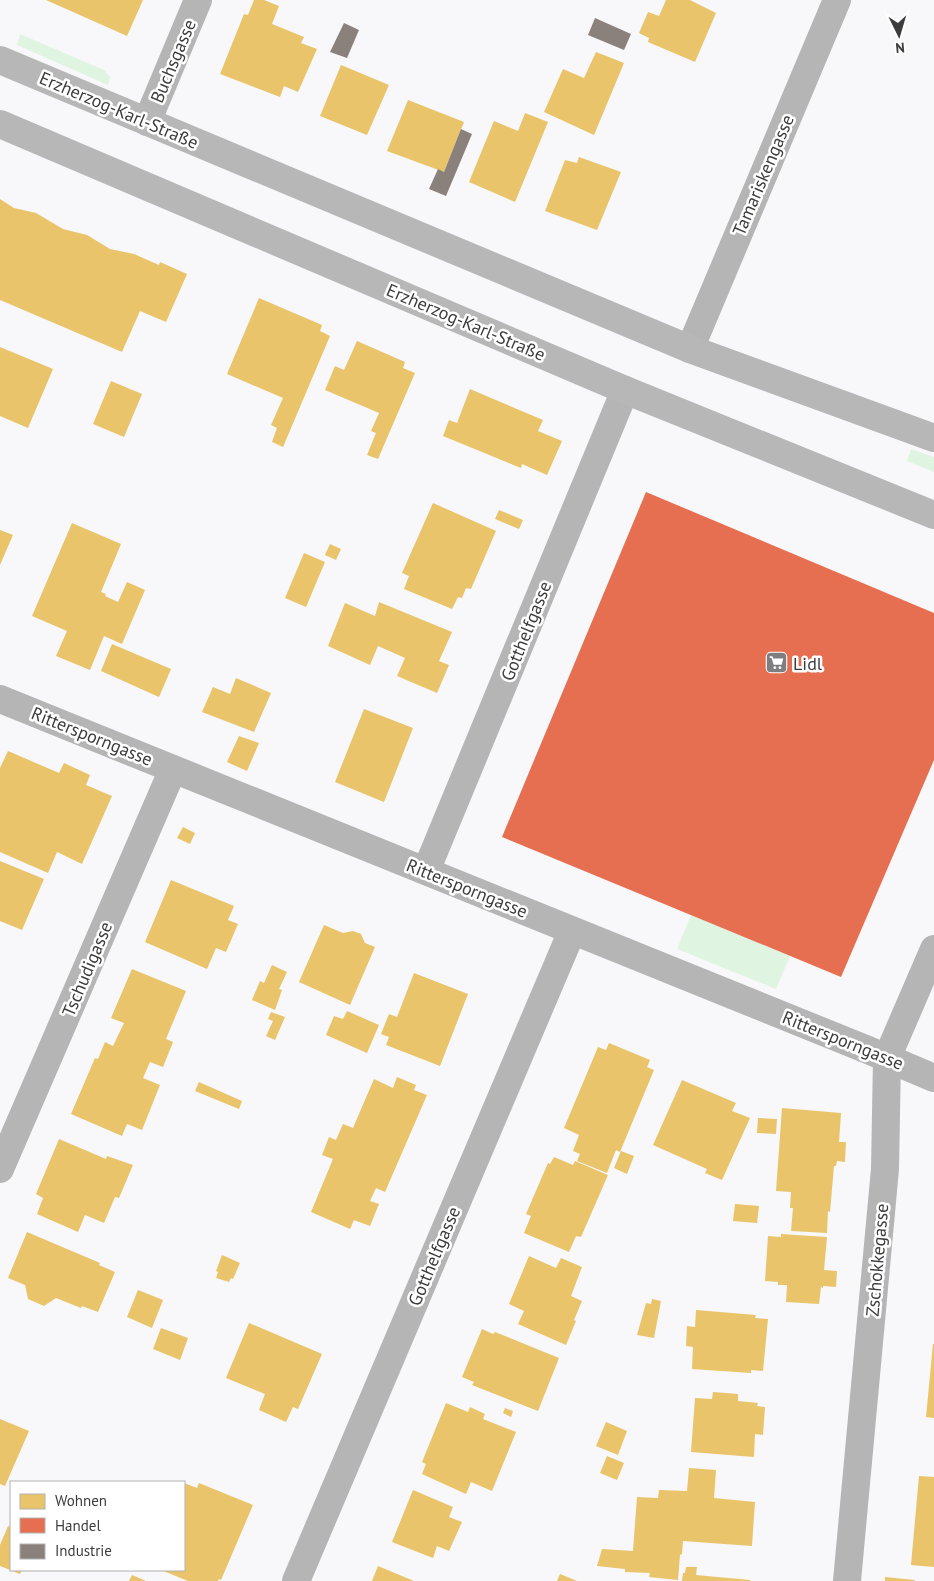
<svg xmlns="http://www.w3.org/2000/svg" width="934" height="1581" font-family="'PT Sans',sans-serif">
	<rect width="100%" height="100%" fill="#f8f7f9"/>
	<path fill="#dff5e2" d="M20 34 104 70 110 77 108 85 17 45Z
		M911 449 934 457V472L907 461Z
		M691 915 790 956 776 989 677 949Z"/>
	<path fill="#e9c46a" d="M46 0H143L127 36Z
		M254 0H264L279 6 272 24 304 37 301 43 317 49 298 92 284 86 280 97 220 74 244 14 248 15Z
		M666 0H690L716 13 695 62 648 42 649 38 639 33 648 12 659 16Z
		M596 52 624 63 594 135 544 112 563 69 584 78Z
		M341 65 389 85 367 135 320 116Z
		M408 100 464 122 444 172 387 151Z
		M525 113 548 122 515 202 469 182 494 121 518 131Z
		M579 157 621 172 597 230 545 211 565 160 577 163Z
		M0 199 14 208 36 213 63 229 87 235 110 249 134 254 159 265 160 262 187 274 166 322 140 311 122 352 0 300Z
		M259 298 322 325 320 331 330 336 283 447 272 442 277 428 271 425 283 398 227 374Z
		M357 341 405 362 403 368 415 373 378 459 367 455 376 433 371 431 379 413 325 390 335 366 344 370Z
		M0 347 53 369 28 428 0 416Z
		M111 381 142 394 124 437 93 424Z
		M470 389 543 420 538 431 562 441 547 475 522 464 521 468 443 436 449 420 457 423Z
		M433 503 496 531 471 589 466 588 462 598 458 597 452 609 404 589 409 576 402 573Z
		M499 510 523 520 519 529 495 519Z
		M72 523 121 544 101 592 106 594 105 596 118 602 127 582 145 590 122 644 104 636 90 670 56 656 67 631 32 616Z
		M0 530 13 535 0 565Z
		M330 544 341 549 336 560 325 555Z
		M304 553 325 562 306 607 285 598Z
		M379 602 452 632 439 661 449 665 437 693 397 676 405 658 378 646 370 665 328 646 345 603 375 616Z
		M112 644 171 669 159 697 101 671Z
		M236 678 271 693 254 732 202 712 213 687 230 694Z
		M364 709 413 728 384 802 335 782Z
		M239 736 259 743 247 771 227 762Z
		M8 751 59 773 64 763 90 775 86 785 112 796 82 864 57 852 48 873 0 852V768Z
		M183 827 195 833 190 844 177 838Z
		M0 861 44 879 22 930 0 921Z
		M171 880 234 906 228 920 238 924 226 952 216 948 207 969 145 942Z
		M324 925 343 933 353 931 361 934 365 943 375 947 350 1005 299 982Z
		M272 965 287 972 279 989 282 990 275 1010 252 1000 260 981 264 983Z
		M132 969 186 991 166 1039 173 1042 163 1067 150 1062 143 1078 160 1085 142 1130 127 1124 122 1136 71 1114 95 1058 98 1059 105 1042 113 1046 124 1023 111 1018Z
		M414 973 468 994 440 1066 386 1045 389 1037 381 1034 389 1014 397 1017Z
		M347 1011 379 1025 367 1053 326 1035 334 1016 343 1019Z
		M271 1012 285 1017 275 1040 266 1036 273 1021 268 1019Z
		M609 1043 650 1060 647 1067 654 1070 620 1152 616 1150 607 1173 577 1161 580 1154 573 1151 579 1135 564 1128 598 1047 606 1050Z
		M397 1077 416 1085 414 1090 427 1095 385 1192 376 1188 370 1201 379 1204 370 1226 354 1220 350 1229 311 1212 333 1159 322 1155 329 1137 336 1140 343 1124 353 1128 374 1079 393 1088Z
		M682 1080 736 1103 732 1111 750 1118 722 1180 705 1173 707 1169 653 1145Z
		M199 1082 242 1101 239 1109 195 1091Z
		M782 1108 841 1113 839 1142H846L845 1162 837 1161 836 1166H834L830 1212 828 1211 827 1233 791 1231 793 1208H790L791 1192 776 1191Z
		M758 1118 777 1119 776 1134 757 1133Z
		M59 1139 106 1159 107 1156 133 1165 119 1198 115 1197 104 1223 85 1215 78 1232 37 1214 43 1198 36 1194Z
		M621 1151 634 1156 627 1174 614 1168Z
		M554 1157 573 1165 575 1161 608 1175 581 1237 576 1236 569 1252 524 1233 531 1216 526 1214 548 1163 550 1164Z
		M735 1204 759 1206 757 1223 733 1221Z
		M27 1232 100 1263 99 1265 115 1272 98 1312 82 1306 81 1308 56 1298 44 1306 28 1299 25 1285 8 1278Z
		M781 1234 827 1237 824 1270 837 1271 836 1287 823 1286V1288L821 1287 819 1304 786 1302 787 1285H778V1282L765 1281 768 1236 781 1237Z
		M222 1255 240 1263 233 1279 231 1278 229 1282 216 1278 218 1272 216 1271Z
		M529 1256 556 1268 561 1258 582 1267 571 1296 582 1301 574 1320 576 1321 566 1345 518 1324 524 1311 509 1304Z
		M138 1290 163 1300 152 1328 127 1317Z
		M652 1299 661 1301 654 1338 637 1335 646 1303 651 1304Z
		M696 1310 756 1315 755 1318 768 1319 763 1371 751 1370V1373L692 1369 693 1347 686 1346 687 1326 695 1327Z
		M249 1323 322 1354 298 1409 293 1407 286 1422 259 1410 265 1394 226 1378Z
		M161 1328 188 1338 180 1360 153 1349Z
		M482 1329 493 1334 495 1332 559 1358 538 1411 472 1385 474 1382 462 1377Z
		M933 1344H934V1418L926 1417Z
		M713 1392 738 1394V1401L758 1403 757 1406 765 1407 763 1435 755 1434 754 1457 691 1452 695 1398 712 1399Z
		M446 1403 468 1412 470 1407 485 1414 483 1419 516 1432 492 1491 471 1482 466 1494 422 1474 426 1464 422 1462Z
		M505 1408 513 1411 511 1417 503 1413Z
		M0 1419 29 1431 5 1486 0 1484Z
		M606 1422 627 1431 618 1455 596 1446Z
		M607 1456 624 1463 617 1480 600 1473Z
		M689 1468 716 1470 714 1498 755 1502 752 1546 683 1541 682 1554 680 1555 678 1580 649 1577 650 1573 625 1572V1569L597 1566 602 1549 633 1551 637 1497 658 1498 659 1490 687 1491Z
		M919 1476 934 1477V1567L911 1565Z
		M184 1483 197 1488 199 1483 253 1505 221 1580 219 1579 218 1581H188L161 1570H184Z
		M413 1490 453 1507 449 1517 462 1522 449 1551 437 1546 433 1558 392 1542Z
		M8 1526 11 1527V1570H22L20 1574 0 1566V1545Z
		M378 1566 414 1581H372Z
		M686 1567H697L696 1575 750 1580V1581H682L683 1573H685Z
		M560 1574 577 1581H557Z
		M132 1575 146 1581H129Z
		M885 1577 915 1580 914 1581H885Z"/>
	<path fill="#e76f51" d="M646 492 934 613V760L841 977 502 837Z"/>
	<path fill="#8a817c" d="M595 18 631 34 624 50 588 35Z
		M344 23 359 30 347 58 330 52Z
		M461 129 472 134 446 196 429 189 438 169 444 172Z"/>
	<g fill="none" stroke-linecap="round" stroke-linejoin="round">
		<path stroke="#b5b5b5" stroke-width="28" d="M147 122 198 0
			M690 349 837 0
			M0 699 868 1050 934 1078
			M426 871 625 390
			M0 1169 173 769
			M296 1581 572 931
			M847 1581 885 1169 887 1058 934 949"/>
		<path stroke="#b8b7b8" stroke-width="28" d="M0 60 690 349 934 438
			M0 124 625 390 934 515"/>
	</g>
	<defs>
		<symbol id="supermarket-square" viewBox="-11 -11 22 22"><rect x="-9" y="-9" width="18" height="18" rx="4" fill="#7e7d7f" stroke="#fff"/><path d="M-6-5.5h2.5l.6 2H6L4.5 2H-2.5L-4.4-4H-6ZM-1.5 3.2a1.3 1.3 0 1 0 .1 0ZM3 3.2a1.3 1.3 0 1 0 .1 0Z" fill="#fff"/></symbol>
	</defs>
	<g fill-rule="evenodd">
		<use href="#supermarket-square" x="764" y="650" width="25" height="25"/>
	</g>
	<g text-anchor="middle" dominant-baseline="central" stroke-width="5" stroke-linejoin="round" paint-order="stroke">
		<g font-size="18" fill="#3c3c3d" stroke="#fff">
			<text transform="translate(173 61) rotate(-67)">Buchsgasse</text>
			<text transform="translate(119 110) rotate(23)">Erzherzog-Karl-Straße</text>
			<text transform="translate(763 175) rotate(-67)">Tamariskengasse</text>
			<text transform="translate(466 322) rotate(23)">Erzherzog-Karl-Straße</text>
			<text transform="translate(526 631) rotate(-68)">Gotthelfgasse</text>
			<text transform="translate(92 736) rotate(22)">Rittersporngasse</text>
			<text transform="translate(467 888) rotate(22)">Rittersporngasse</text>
			<text transform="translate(87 969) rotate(-67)">Tschudigasse</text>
			<text transform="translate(843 1040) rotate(22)">Rittersporngasse</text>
			<text transform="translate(434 1256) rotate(-67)">Gotthelfgasse</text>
			<text transform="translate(877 1260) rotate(-85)">Zschokkegasse</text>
		</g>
		<g font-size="18" fill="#3c3c3d" stroke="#fff" text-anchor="start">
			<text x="793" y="663">Lidl</text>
		</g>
	</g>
	<rect x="10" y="1481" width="175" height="90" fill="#ffffff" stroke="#b1b1b1"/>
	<rect x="20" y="1494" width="25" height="15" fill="#e9c46a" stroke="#b1b1b1"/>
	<text x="55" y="1506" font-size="15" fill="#3c3c3d">Wohnen</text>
	<rect x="20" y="1518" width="25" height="15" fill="#e76f51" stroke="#b1b1b1"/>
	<text x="55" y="1531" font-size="15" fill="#3c3c3d">Handel</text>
	<rect x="20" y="1544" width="25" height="15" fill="#8a817c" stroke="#b1b1b1"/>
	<text x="55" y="1556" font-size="15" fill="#3c3c3d">Industrie</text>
	<g transform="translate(899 35) rotate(175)" stroke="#ffffff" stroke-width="4" paint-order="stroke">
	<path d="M0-4L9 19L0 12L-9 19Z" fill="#3c3c3d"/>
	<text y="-8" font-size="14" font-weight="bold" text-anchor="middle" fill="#3c3c3d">N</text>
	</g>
</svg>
